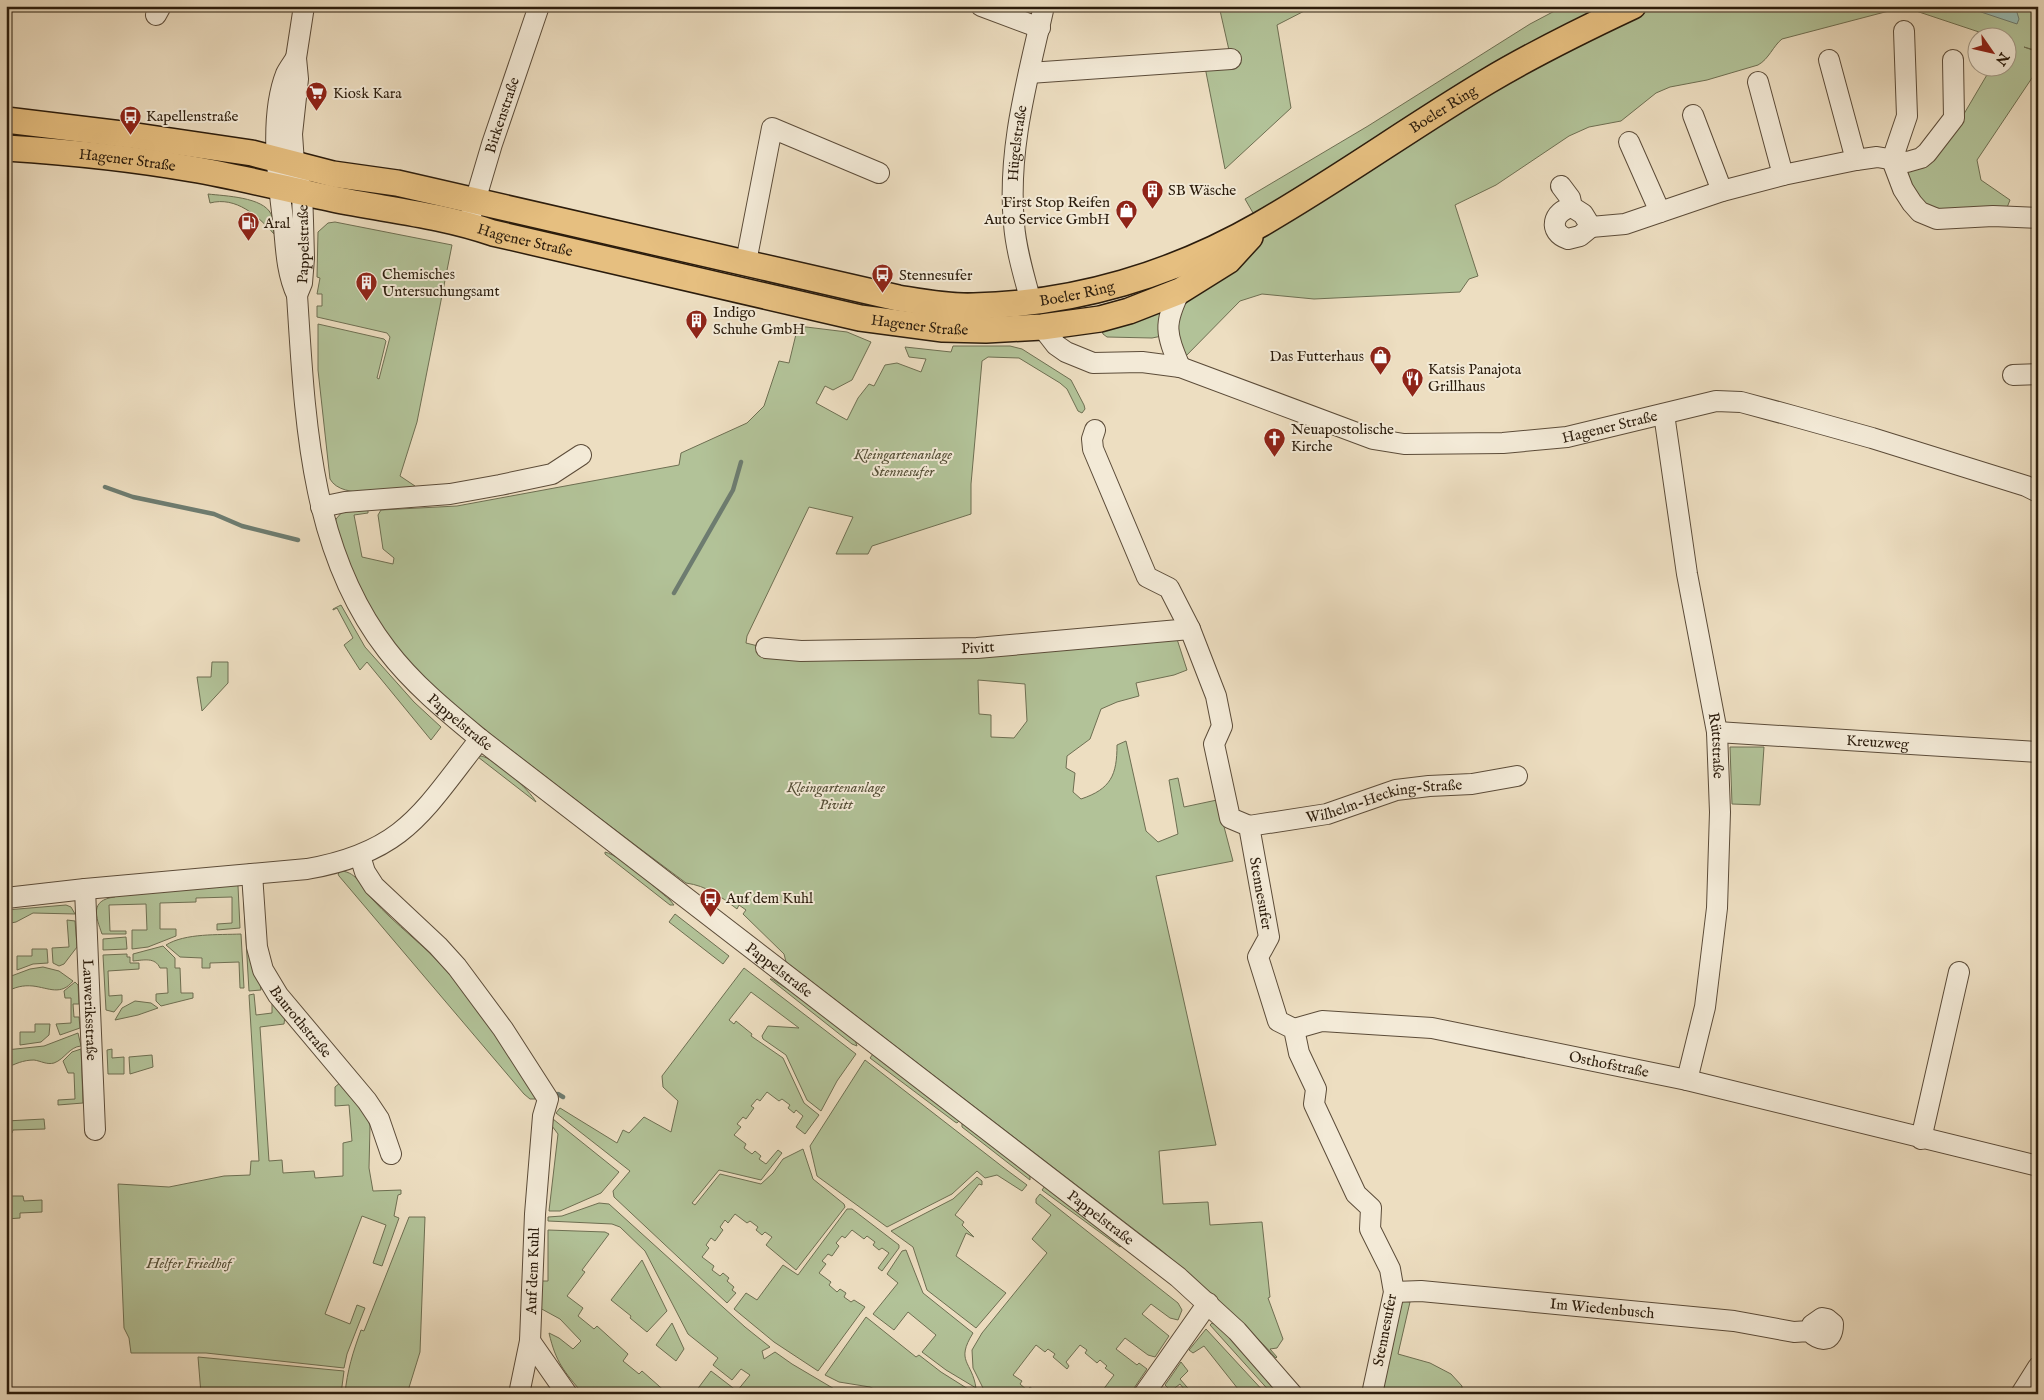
<svg xmlns="http://www.w3.org/2000/svg" width="2044" height="1400" font-family="'IM FELL English',serif">
	<rect width="100%" height="100%" fill="#eddec1"/>
	<filter id="stains"><feTurbulence type="fractalNoise" baseFrequency=".004" numOctaves="4"/><feColorMatrix values="0 0 0 0 .2 0 0 0 0 .09 0 0 0 0 .02 0 0 0 .5 -.17"/></filter>
	<radialGradient id="worn" r=".72"><stop offset=".6" stop-color="#630" stop-opacity="0"/><stop offset="1" stop-color="#630" stop-opacity=".3"/></radialGradient>
	<path fill="#b2c298" stroke="#6e6f52" fill-rule="evenodd" d="M1219 6H1314L1277 25 1291 108 1225 169 1204 62 1231 59Z
		M1564 6H2038V51L2024 47 2038 52V69L1977 160 1981 180 2010 200 2006 210 1957 213 1925 207 1905 174 1958 124 1991 68H2006V38L1994 37 1904 7 1782 39C1773 46 1769 59 1758 65L1707 80 1670 87 1656 93 1621 121 1589 127 1569 136 1496 185 1455 205 1478 276 1469 279 1460 292 1314 299 1262 294 1240 301 1182 360 1170 343 1180 291 1260 225 1245 199 1368 126 1530 24Z
		M208 194C225 196 263 197 271 214 274 220 273 227 274 234 258 216 236 196 210 203Z
		M335 222 452 245 417 422 400 476 415 486C394 490 342 501 330 479L318 370V324L384 339 386 341 377 378 379 379 390 337 387 333 317 317V306H322V294H317L320 278 317 277 318 232 328 223Z
		M1161 310 1162 336 1152 338 1107 337 1103 334 1101 328Z
		M798 326 847 332 871 342 852 380 833 390 825 386 816 403 847 420 858 398 869 384 874 386 885 365 897 363 921 372 926 359 909 357 905 347 951 352 953 346H1010L1022 349 1071 380 1084 405 1085 409 1082 413 1078 411 1067 389 1060 383 1019 358 988 357 982 361 971 484V514L872 546 868 554H836L853 517 809 507 747 636 746 643 766 648 1176 636 1187 670 1174 675 1136 683 1139 696 1117 702 1101 709 1090 739 1067 756 1066 768 1075 773 1073 792 1081 799C1111 789 1117 775 1117 745L1126 741 1146 831 1158 842 1178 834 1169 780 1178 778 1184 807 1217 800 1233 861 1156 876 1216 1145 1159 1151 1163 1204 1208 1202 1210 1225 1262 1222 1270 1297 1268 1298 1283 1339 1277 1348 1270 1349 1277 1357 1276 1358C1240 1319 1201 1284 1161 1250L786 962 784 954 743 914 746 910 739 905 737 909C720 896 707 886 686 883 624 837 563 790 502 743 460 710 415 676 385 631 363 597 348 563 335 525L336 519 343 511 368 510V513L354 515 362 557 393 564 394 558 383 549 378 515 381 510 457 506 679 465 681 453 747 423 764 406 779 361 789 363ZM978 680 1025 684 1027 721 1014 738 991 737V715L979 714Z
		M341 605 365 647 414 702 441 727 431 740 367 662 360 670 344 645 353 638 337 608 333 610V609Z
		M212 662H228V683L202 711 197 677H211Z
		M1730 747H1764L1760 805 1732 804Z
		M481 756C494 758 530 790 536 802L478 757Z
		M605 852C623 857 654 887 670 900L674 905H670L605 854Z
		M341 871C358 872 362 889 373 900 396 925 424 945 447 971 480 1010 507 1053 536 1095L535 1099H530L524 1094 339 876 338 874Z
		M235 884 238 886 240 928 217 930V924L232 923V897L196 898V902L160 903V929H176V936L148 947 132 949V930H147L146 904 109 905 110 931H126V934H102C96 917 89 900 115 897V893Z
		M243 889 245 891 261 990 249 991Z
		M66 905 71 907 75 914 33 913 16 922 6 924V910Z
		M675 914 729 956 723 964 669 922Z
		M67 920 75 921 77 947 64 964 59 966 53 963 52 948 69 947Z
		M241 934 244 988H240L239 962 210 963V968H202V958L180 957 166 945C185 933 219 935 241 934Z
		M126 937 127 949 103 950V939Z
		M163 946 175 958V968H180L181 993H193V998L161 1006 156 1001V994L168 993 167 968H160C155 957 144 960 133 961V954Z
		M32 949H47L48 963 33 964 17 970V956H32Z
		M127 954V957H130V963H139V969L108 971 109 996 122 995V1002L114 1012 106 1010 103 955Z
		M43 967 59 971 73 981C61 996 49 988 33 986 23 985 15 987 6 992V978L30 969Z
		M744 968 856 1054 837 1081 821 1111 807 1100 786 1055 763 1039 762 1036 768 1026 799 1028 751 992 729 1020 734 1024 736 1021 752 1034 751 1036 783 1058 804 1103 819 1115 805 1134 796 1127 803 1116 796 1110 794 1113 788 1108 790 1105 782 1099 779 1101 767 1092 760 1101 757 1099 751 1106 754 1108 746 1119 743 1117 737 1124 741 1127 734 1135 746 1144 744 1148 752 1154 755 1151 761 1156 759 1159 766 1164 778 1150 782 1153 761 1180 719 1170 692 1203 695 1205 720 1174 761 1184 773 1173 783 1159 803 1149 813 1179 844 1204 845 1207 796 1270 766 1245 772 1237 765 1232 762 1235 756 1230 758 1227 750 1221 747 1223 735 1214 728 1223 725 1220 720 1227 723 1230 715 1241 711 1238 706 1245 709 1248 702 1257 714 1266 712 1270 720 1276 723 1273 729 1278 727 1281 734 1287 732 1290 736 1293 727 1303 614 1197 613 1191 630 1171 556 1113 560 1108 617 1143 623 1130 629 1133 644 1117 671 1132 678 1101 663 1087 662 1076Z
		M770 979H772L804 1000 855 1040 857 1046 852 1044Z
		M75 982 78 985 79 1004H73L74 1017H79L80 1028 60 1035 56 1024 71 1023V998H65L64 991Z
		M254 994 256 1015 272 1013V999L285 1016 284 1024 260 1027 269 1161 282 1160 283 1173 314 1171 315 1178 343 1176V1143L352 1141 349 1105 335 1106V1087L341 1082 365 1109 370 1126 369 1168 373 1191 401 1190V1194L398 1195 394 1216 399 1218 382 1266 373 1263 386 1225 362 1216 325 1314 350 1324 357 1305 365 1308 347 1354 344 1368 206 1353H131L129 1338 124 1328 118 1184 169 1187 224 1176 250 1175 251 1161H259L249 995Z
		M135 1001 151 1003 158 1008 138 1015 115 1020 122 1008Z
		M35 1024H50L49 1035 41 1042 20 1045V1032H35Z
		M78 1033 81 1046C69 1047 65 1059 54 1063 47 1065 41 1061 34 1060 23 1060 15 1064 6 1068V1050L44 1046Z
		M81 1049 83 1103 58 1105V1100L75 1099 74 1073H68L63 1061 72 1052Z
		M112 1049V1058L124 1057V1074H108L107 1050Z
		M873 1054 960 1120 957 1123 955 1122 870 1058Z
		M152 1055 153 1067 130 1074 129 1057Z
		M865 1060 1008 1171 1027 1185 1022 1191 997 1175 985 1178 977 1171 952 1194 887 1227 817 1176 810 1146Z
		M44 1119 45 1129 13 1130 12 1133 8 1134 11 1196H23L24 1201 42 1200V1212L20 1213V1218L6 1219V1121Z
		M553 1119 619 1172 601 1193 560 1211H549L558 1134 552 1126Z
		M962 1122 1030 1173V1180L962 1127Z
		M977 1177 982 1181V1185L979 1184 955 1215 964 1222 962 1225 974 1237 966 1233 956 1256 1006 1293 976 1328 927 1290 913 1247 891 1231 953 1199Z
		M1045 1186 1121 1246 1120 1247 1042 1190Z
		M1040 1194 1178 1303 1182 1310 1178 1320 1170 1318 1151 1304 1142 1314 1169 1336 1155 1357 1148 1355 1125 1338 1116 1349 1137 1365 1139 1363 1147 1369 1130 1394H1100L1114 1375 1105 1368 1107 1366 1100 1360 1097 1363 1085 1353 1087 1350 1080 1345 1066 1362 1069 1366 1067 1369 1053 1357 1055 1354 1048 1349 1045 1352 1036 1345 1013 1375 1022 1381 1020 1384 1027 1390 1030 1387 1039 1394H986L973 1368 972 1350 982 1333 1047 1253 1032 1239 1051 1215 1036 1203V1199Z
		M599 1203 609 1204 745 1327 770 1347 762 1351 764 1359 775 1352 792 1364 836 1390 867 1394H763L761 1392 759 1394H699L696 1391 711 1371 737 1391 750 1375 741 1369 732 1380 713 1365 718 1358 688 1334 645 1251 620 1227 612 1224 548 1221V1217L562 1216Z
		M847 1209H852L899 1245V1248L882 1271 878 1268 889 1253 882 1248 879 1250 873 1245 875 1242 867 1236 864 1239 852 1230 845 1238 842 1236 836 1243 839 1246 832 1256 828 1254 822 1261 826 1264 819 1273 831 1282 829 1285 837 1292 840 1289 846 1293 844 1297 851 1302 854 1300 865 1307 818 1371 774 1342 734 1309 746 1293 757 1300 783 1265 798 1275Z
		M409 1217H425L420 1352 407 1394H345C347 1371 353 1352 361 1330L364 1331Z
		M548 1230 605 1232 609 1234 582 1270 585 1272 567 1296 583 1308 578 1316 594 1329 597 1326 628 1354 623 1361 639 1374 642 1371 668 1394H583C564 1371 556 1363 549 1333L559 1338 573 1349 581 1341 560 1319 538 1307 537 1281H548Z
		M906 1250 923 1293 973 1333C955 1362 972 1361 976 1388L946 1370 922 1352 936 1335 908 1312 894 1330 873 1314 898 1283 887 1274 902 1251Z
		M642 1260 667 1311 647 1332 630 1318 631 1316 611 1300Z
		M1404 1301 1410 1302 1398 1354 1430 1363 1451 1374 1462 1386V1394H1378L1401 1302Z
		M866 1317 916 1357 919 1355 941 1372 976 1394H884L870 1387 839 1382 825 1375Z
		M672 1323 684 1349 676 1361 656 1345Z
		M1212 1323 1222 1328 1280 1394H1272L1210 1325Z
		M1206 1329 1266 1394H1242L1204 1346 1193 1353 1189 1350Z
		M198 1357 344 1371 341 1394H201Z
		M1181 1362 1188 1371 1180 1379 1193 1394H1188L1180 1384 1171 1391 1165 1385Z"/>
	<path fill="#99bcb3" stroke="#6d7c70" d="M1963 6H2015L2019 19 2017 24Z"/>
	<g fill="none" stroke-linecap="round" stroke-linejoin="round">
		<path stroke="#6d7c70" stroke-width="4.5" d="M105 487 133 497 214 514 242 526 298 540
			M674 593 733 490 741 462
			M558 1094 563 1097"/>
		<defs>
			<g id="minor">
				<path d="M981 6 1040 28"/>
				<path d="M156 15 161 6"/>
				<path d="M1904 31 1907 116 1892 160 1903 189 1912 203 1920 212 1937 219 1993 216 2038 218"/>
				<path id="s1" d="M296 58C293 63 289 68 286 74 269 117 278 182 284 227 286 250 287 274 297 295 305 417 309 549 387 650 413 684 446 711 480 739L1178 1277 1237 1331 1292 1394"/>
				<path d="M1829 60 1856 160"/>
				<path d="M1029 73 1231 59"/>
				<path d="M1758 82 1783 175"/>
				<path d="M1693 115 1722 191"/>
				<path d="M1629 142 1660 212"/>
				<path d="M1561 186 1570 198 1572 207 1583 214 1591 227 1580 236 1568 239C1547 232 1553 211 1572 207"/>
				<path id="s2" d="M468 225 492 144 539 6"/>
				<path d="M1591 227 1625 224 1722 191 1783 175 1856 160 1877 157 1907 162 1921 158 1927 153 1954 118 1953 60"/>
				<path d="M746 262 772 128 879 173"/>
				<path d="M1180 291C1163 325 1166 333 1180 367"/>
				<path id="s3" d="M297 295 302 283 304 258 303 221 302 191 294 163 292 134 298 79 296 58 304 6"/>
				<path id="s4" d="M1031 302C1024 276 1016 250 1014 224 1007 149 1028 78 1044 6"/>
				<path id="s5" d="M1042 327 1056 345 1066 352 1093 363 1142 362 1180 367 1373 439 1404 444 1503 443 1567 437 1716 401 1741 402 1793 416 1872 438 2026 486 2038 492"/>
				<path d="M2013 375 2038 374"/>
				<path id="s6" d="M1664 414 1687 574 1717 732 1720 812 1717 908 1705 1007 1687 1080"/>
				<path id="s7" d="M1095 430 1092 439 1093 449 1147 577 1169 588 1190 629 1216 696 1222 726 1214 744 1230 818 1249 826 1269 937 1258 957 1278 1021 1294 1029 1299 1053 1316 1089 1314 1104 1356 1194 1371 1208 1370 1229 1390 1269 1394 1292 1372 1394"/>
				<path d="M321 507 345 502 450 494 500 485 552 474 581 455"/>
				<path id="s8" d="M766 648 801 651 977 648 1190 629"/>
				<path id="s9" d="M1717 732 2038 752"/>
				<path id="s10" d="M1249 826 1327 814 1396 790 1429 786 1472 784 1517 776"/>
				<path d="M360 856 365 872 374 886 438 946 457 967 503 1029 548 1099 543 1116 535 1214 530 1341 519 1394"/>
				<path id="s11" d="M252 874 257 947 263 970 278 995 367 1101 379 1119 391 1154"/>
				<path id="s12" d="M85 889 95 1130"/>
				<path d="M6 898 85 889 307 869C405 852 423 811 480 739"/>
				<path id="s13" d="M1294 1029 1322 1021 1432 1028 1687 1080 2038 1166"/>
				<path d="M1921 1139 1959 972"/>
				<path id="s14" d="M1394 1292 1421 1291 1734 1321 1794 1332 1809 1331C1820 1342 1833 1343 1833 1324L1827 1319 1822 1318 1812 1325 1809 1331"/>
				<path d="M530 1341 567 1394"/>
				<path d="M1144 1394 1208 1303"/>
				<path d="M2021 1394 2038 1367"/>
			</g>
			<g id="major">
				<path id="s15" d="M6 120 130 135 252 153 333 174 397 183 898 298C923 302 949 307 974 306 1075 304 1174 274 1261 224 1339 179 1411 127 1488 81 1535 53 1584 29 1633 6"/>
				<path id="s16" d="M6 148C68 152 130 158 192 169 239 177 286 189 333 199 387 210 441 215 493 233L860 318 943 329 986 330 1042 327 1100 319 1129 311 1180 291 1228 261 1250 237"/>
			</g>
		</defs>
		<use href="#minor" stroke="#5c4c39" stroke-width="22"/>
		<use href="#major" stroke="#2b1c0c" stroke-width="28"/>
		<use href="#minor" stroke="#f3ead7" stroke-width="20"/>
		<use href="#major" stroke="#e6bf80" stroke-width="25"/>
	</g>
	<defs>
		<symbol id="supermarket-pin" viewBox="-11 -11 22 30"><path d="M0 17L-7.5 6A9.5 9.5 0 1 1 7.5 6Z" fill="#8f2418" stroke="#f3ead7"/><path d="M-6-5.5h2.5l.6 2H6L4.5 2H-2.5L-4.4-4H-6ZM-1.5 3.2a1.3 1.3 0 1 0 .1 0ZM3 3.2a1.3 1.3 0 1 0 .1 0Z" fill="#fff"/></symbol>
		<symbol id="bus-pin" viewBox="-11 -11 22 30"><path d="M0 17L-7.5 6A9.5 9.5 0 1 1 7.5 6Z" fill="#8f2418" stroke="#f3ead7"/><path d="M-5-6H5V4H4V6H2V4H-2V6H-4V4H-5ZM-3.5-4V0h7V-4ZM-3.5 1.2v1.5H-2V1.2ZM2 1.2v1.5H3.5V1.2Z" fill="#fff"/></symbol>
		<symbol id="building-pin" viewBox="-11 -11 22 30"><path d="M0 17L-7.5 6A9.5 9.5 0 1 1 7.5 6Z" fill="#8f2418" stroke="#f3ead7"/><path d="M-4-6H4V6H1V3H-1V6H-4ZM-2.5-4.3h1.7v1.8h-1.7ZM.8-4.3h1.7v1.8H.8ZM-2.5-1h1.7V.8h-1.7ZM.8-1h1.7V.8H.8Z" fill="#fff"/></symbol>
		<symbol id="shop-pin" viewBox="-11 -11 22 30"><path d="M0 17L-7.5 6A9.5 9.5 0 1 1 7.5 6Z" fill="#8f2418" stroke="#f3ead7"/><path d="M-5-2.5h2.3a2.7 3.5 0 0 1 5.4 0H5L5.5 6h-11ZM-1.5-2.5h3a1.5 2.3 0 0 0-3 0Z" fill="#fff"/></symbol>
		<symbol id="fuel-pin" viewBox="-11 -11 22 30"><path d="M0 17L-7.5 6A9.5 9.5 0 1 1 7.5 6Z" fill="#8f2418" stroke="#f3ead7"/><path d="M-5.5-6h7V0h2V4h1.3V-2.5L3-4.5l.8-.8L6-3V5H2.5V1h-1V6h-7ZM-4.2-4.7v3.2H.2V-4.7Z" fill="#fff"/></symbol>
		<symbol id="restaurant-pin" viewBox="-11 -11 22 30"><path d="M0 17L-7.5 6A9.5 9.5 0 1 1 7.5 6Z" fill="#8f2418" stroke="#f3ead7"/><path d="M-5-6h1v4h1v-4h1v4h1v-4h1v5L-1.5 .5V6h-2V.5L-5-1ZM5-6V6H3V1.5H1.5Q1.5-4 5-6Z" fill="#fff"/></symbol>
		<symbol id="church-pin" viewBox="-11 -11 22 30"><path d="M0 17L-7.5 6A9.5 9.5 0 1 1 7.5 6Z" fill="#8f2418" stroke="#f3ead7"/><path d="M-1.2-6h2.4v3.5h3.3v2.4h-3.3V6h-2.4V-.1h-3.3v-2.4h3.3Z" fill="#fff"/></symbol>
	</defs>
	<g fill-rule="evenodd">
		<use href="#supermarket-pin" x="304" y="80" width="25" height="34"/>
		<use href="#bus-pin" x="118" y="104" width="25" height="34"/>
		<use href="#building-pin" x="1140" y="178" width="25" height="34"/>
		<use href="#shop-pin" x="1114" y="198" width="25" height="34"/>
		<use href="#fuel-pin" x="236" y="210" width="25" height="34"/>
		<use href="#bus-pin" x="870" y="262" width="25" height="34"/>
		<use href="#building-pin" x="354" y="270" width="25" height="34"/>
		<use href="#building-pin" x="684" y="308" width="25" height="34"/>
		<use href="#shop-pin" x="1368" y="344" width="25" height="34"/>
		<use href="#restaurant-pin" x="1400" y="366" width="25" height="34"/>
		<use href="#church-pin" x="1262" y="426" width="25" height="34"/>
		<use href="#bus-pin" x="698" y="886" width="25" height="34"/>
	</g>
	<g text-anchor="middle" dominant-baseline="central" stroke-width="4" stroke-linejoin="round" paint-order="stroke">
		<g font-size="15" fill="#2b1c0c" stroke="#f3ead7" text-anchor="start">
			<text x="333" y="93">Kiosk Kara</text>
			<text x="146" y="116">Kapellenstraße</text>
			<text x="1168" y="190">SB Wäsche</text>
			<text x="1110" y="202" text-anchor="end">First Stop Reifen<tspan x="1110" dy="17">Auto Service GmbH</tspan></text>
			<text x="264" y="223">Aral</text>
			<text x="382" y="274">Chemisches<tspan x="382" dy="17">Untersuchungsamt</tspan></text>
			<text x="899" y="275">Stennesufer</text>
			<text x="713" y="312">Indigo<tspan x="713" dy="17">Schuhe GmbH</tspan></text>
			<text x="1364" y="356" text-anchor="end">Das Futterhaus</text>
			<text x="1428" y="369">Katsis Panajota<tspan x="1428" dy="17">Grillhaus</tspan></text>
			<text x="1291" y="429">Neuapostolische<tspan x="1291" dy="17">Kirche</tspan></text>
			<text x="726" y="898">Auf dem Kuhl</text>
		</g>
		<g font-size="15" fill="#2b1c0c" stroke="#f3ead7">
			<text stroke="none"><textPath href="#s15" startOffset="1504">Boeler Ring</textPath></text>
			<text stroke="none"><textPath href="#s2" startOffset="115">Birkenstraße</textPath></text>
			<text stroke="none"><textPath href="#s4" startOffset="161">Hügelstraße</textPath></text>
			<text stroke="none"><textPath href="#s16" startOffset="122">Hagener Straße</textPath></text>
			<text stroke="none"><textPath href="#s16" startOffset="528">Hagener Straße</textPath></text>
			<text stroke="none"><textPath href="#s3" startOffset="52">Pappelstraße</textPath></text>
			<text stroke="none"><textPath href="#s15" startOffset="1091">Boeler Ring</textPath></text>
			<text stroke="none"><textPath href="#s16" startOffset="932">Hagener Straße</textPath></text>
			<text stroke="none"><textPath href="#s5" startOffset="596">Hagener Straße</textPath></text>
			<text stroke="none"><textPath href="#s8" startOffset="212">Pivitt</textPath></text>
			<text stroke="none"><textPath href="#s1" startOffset="718">Pappelstraße</textPath></text>
			<text stroke="none"><textPath href="#s9" startOffset="161">Kreuzweg</textPath></text>
			<text stroke="none"><textPath href="#s6" startOffset="336">Rüttstraße</textPath></text>
			<text stroke="none"><textPath href="#s10" startOffset="138">Wilhelm-Hecking-Straße</textPath></text>
			<text stroke="none"><textPath href="#s7" startOffset="516">Stennesufer</textPath></text>
			<text stroke="none"><textPath href="#s1" startOffset="1122">Pappelstraße</textPath></text>
			<text stroke="none"><textPath href="#s12" startOffset="121">Lauweriksstraße</textPath></text>
			<text stroke="none"><textPath href="#s11" startOffset="161">Baurothstraße</textPath></text>
			<text stroke="none"><textPath href="#s13" startOffset="320">Osthofstraße</textPath></text>
			<text stroke="none"><textPath href="#s1" startOffset="1528">Pappelstraße</textPath></text>
			<text transform="translate(533 1271) rotate(-88)">Auf dem Kuhl</text>
			<text stroke="none"><textPath href="#s14" startOffset="209">Im Wiedenbusch</textPath></text>
			<text transform="translate(1385 1330) rotate(-79)">Stennesufer</text>
		</g>
		<g font-size="15" font-style="italic" fill="#544e36" stroke="#f3ead7">
			<text x="903" y="454">Kleingartenanlage<tspan x="903" dy="17">Stennesufer</tspan></text>
			<text x="836" y="787">Kleingartenanlage<tspan x="836" dy="17">Pivitt</tspan></text>
			<text x="189" y="1263">Helfer Friedhof</text>
		</g>
	</g>
	<rect width="2044" height="1400" fill="none" stroke="#eddec1" stroke-width="25"/>
	<rect x="8" y="8" width="2029" height="1385" fill="none" stroke="#2b1c0c" stroke-width="2.5"/>
	<rect x="12" y="12" width="2019" height="1375" fill="none" stroke="#2b1c0c"/>
	<g transform="translate(1992 52) rotate(124)"><circle r="24" fill="#f3ead7" stroke="#a39886"/>
	<path d="M0-4L9 19L0 12L-9 19Z" fill="#8f2418"/>
	<text y="-8" font-size="14" font-weight="bold" text-anchor="middle" fill="#2b1c0c">N</text>
	</g>
	<rect width="100%" height="100%" filter="url(#stains)"/>
	<rect width="100%" height="100%" fill="url(#worn)"/>
</svg>
